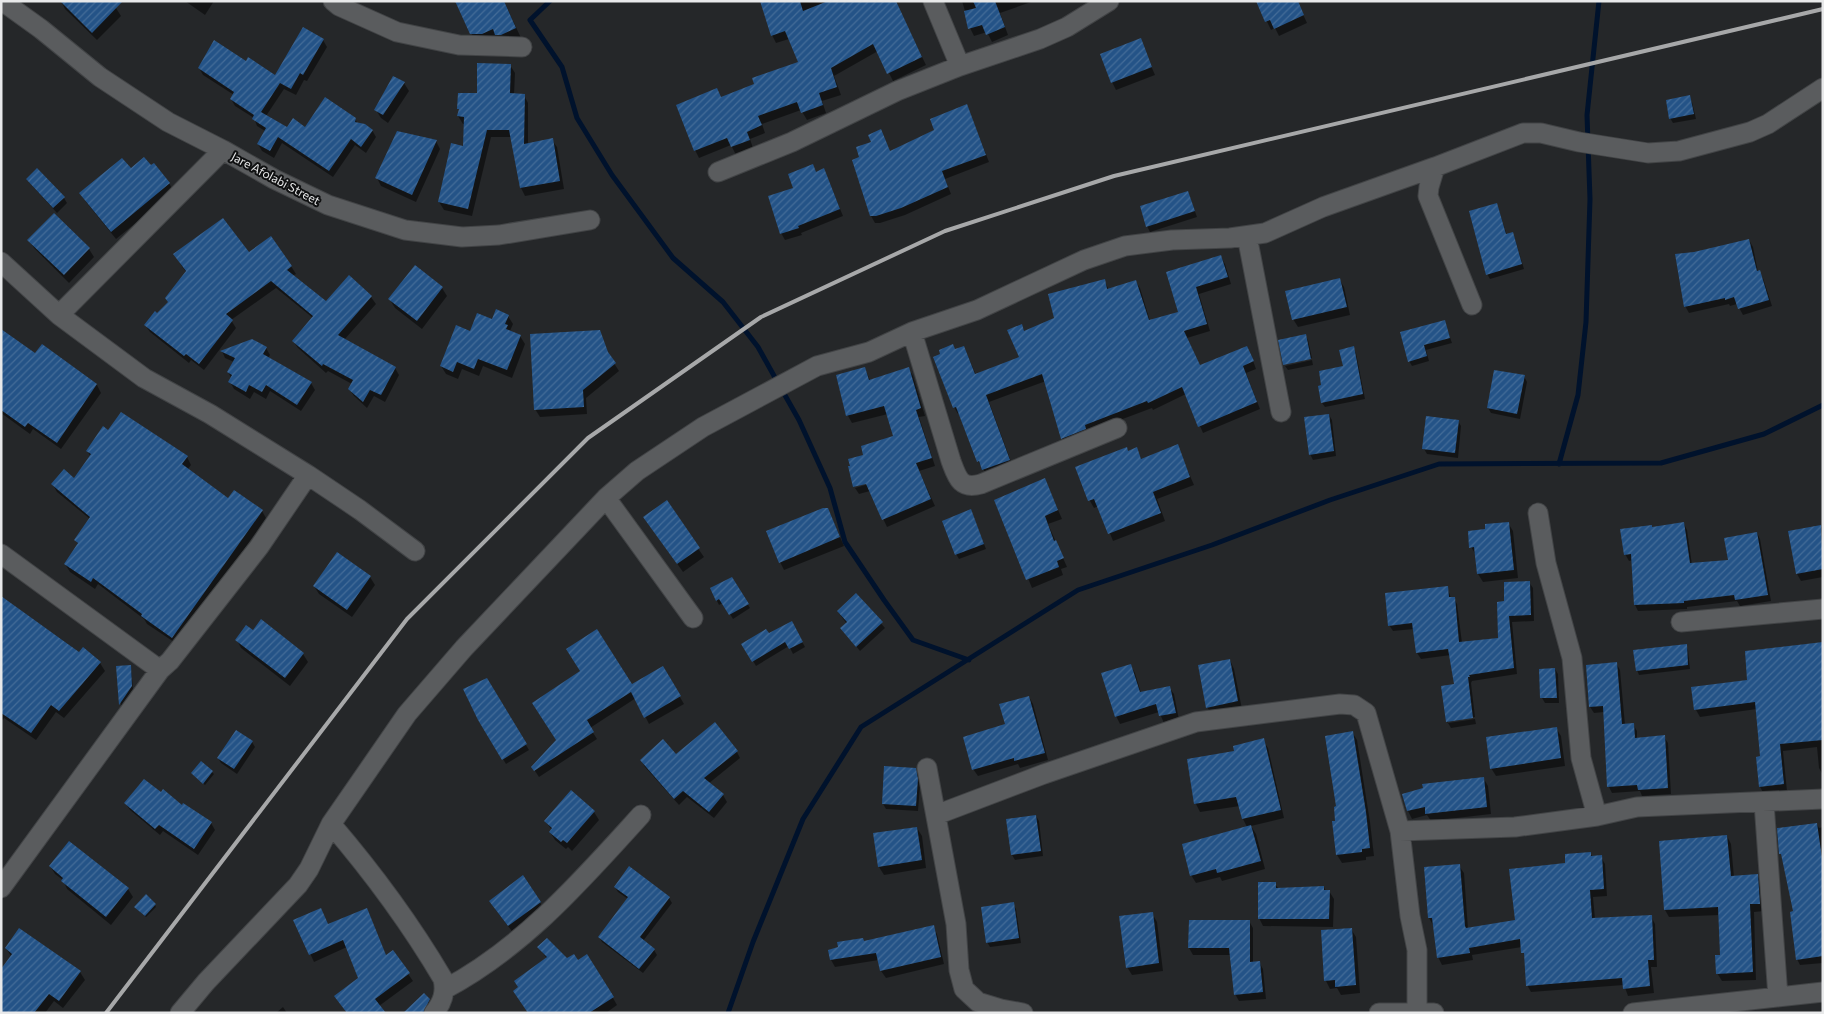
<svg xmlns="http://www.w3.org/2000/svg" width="1824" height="1014" font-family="Commissioner,sans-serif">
	<defs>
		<pattern id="building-hatch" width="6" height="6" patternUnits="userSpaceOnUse" patternTransform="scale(1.25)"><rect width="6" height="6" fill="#245387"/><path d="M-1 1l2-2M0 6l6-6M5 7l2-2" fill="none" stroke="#446c98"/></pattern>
	</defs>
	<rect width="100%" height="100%" fill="#252729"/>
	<path fill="#0007" d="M61 1 116 8 121 16 97 40 65 9Z
		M185 1H214L205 15Z
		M456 1H504L521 38 476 43Z
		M761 1H881L901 14 926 65 893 81 878 51 834 76 841 95 822 101 826 113 807 120 801 110 762 124 765 133 750 139 753 148 736 155 731 145 699 158 695 150 721 98 756 84 800 62 789 39 776 43 772 35Z
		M962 1H1034L1000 13 1008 35 992 42 987 32 974 36 970 28Z
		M1257 1H1297L1307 23 1279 36 1275 28 1271 30Z
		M323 40 327 47 307 81 304 80 296 95 284 89 266 116 287 128H305L355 119 358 124 372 130 376 137 366 153 355 145 333 177 282 143 274 158 262 151 258 144 265 131 257 126 254 118 235 106 231 99 234 95 203 75 199 68 246 63 275 77Z
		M1140 40 1155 75 1116 90 1112 82Z
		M510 65 515 73 514 95H524L528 103V144L552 140 557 147 564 189 525 196 521 188 512 137H491L472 216 444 210 439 202 464 148 465 124H463L458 116 478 94Z
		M404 83 409 91 388 123 381 118 376 110Z
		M1689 97 1692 102 1696 119 1673 123 1670 118Z
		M967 106 989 162 945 179 951 194 905 215 880 223H875L871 216 861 158 890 152 935 130Z
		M436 141 440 149 416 202 381 186 377 178Z
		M812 166 816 173 827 177 843 216 801 233 802 235 785 240 781 233 795 189Z
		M27 180 64 198 67 203 57 213Z
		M169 183 174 192 116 239 86 202 81 194Z
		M1188 192 1197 217 1150 232 1147 226Z
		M1497 205 1507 235 1512 233 1515 239 1524 269 1490 279 1487 274Z
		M29 240 89 249 94 257 69 283 34 248Z
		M1749 240 1753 247 1758 272 1763 278 1772 306 1743 315 1737 304 1730 306 1729 304 1689 313 1685 306 1694 253Z
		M248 254 291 266 296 274 292 276 326 303 371 297 376 304 344 340 395 368 399 375 385 402 374 396 367 408 354 396 349 389 352 384 328 371 326 373 298 348 293 341 313 318 276 288 231 320 236 328 204 370 191 360 189 363 150 332 145 325 169 303 186 272 179 262Z
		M1221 257 1225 264 1231 284 1199 294 1210 331 1187 338 1200 367 1251 355 1256 369 1246 373 1260 409 1203 433 1186 394 1153 410 1152 408 1088 432 1066 445 1062 438 1046 381 989 402 1013 467 988 477 978 461 960 414H958L954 407 955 350 964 347 976 375 1020 358 1021 325 1025 332 1056 319 1104 280 1109 290 1136 282 1140 288 1150 321 1180 313 1168 273Z
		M1339 279 1344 287 1350 315 1298 327 1293 319Z
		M442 288 447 296 422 329 395 308 390 300Z
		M508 316 513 324 510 331 520 336 525 344 512 378 483 366 479 376 462 369 458 379 446 374 441 366 493 320Z
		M1444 321 1452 343 1426 350 1429 361 1412 366 1409 361Z
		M599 331 610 357 619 371 586 398 587 414 540 417 535 409Z
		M1305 335 1308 340 1312 358 1284 364Z
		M1 338 36 355 42 346 97 385 101 393 61 449 33 429 30 434 1 413Z
		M266 348 270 355 268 358 311 383 315 390 301 411 270 391 266 399 254 392 250 399 234 389 230 382 232 379 228 372 234 362 225 358 222 351Z
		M1353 348 1356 353 1365 399 1325 407 1322 403 1344 367Z
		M1312 360 1313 365 1288 370 1285 366Z
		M865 369 870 380 909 369 913 376 925 416 919 417 935 466 919 471 935 506 887 527 870 491 859 494 855 488 872 483V481L854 487 849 467 894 437 888 414 852 423 848 416 838 376Z
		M1524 376 1527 382 1520 419 1491 413 1488 408Z
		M1329 415 1332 420 1336 456 1313 460 1310 454Z
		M1458 421 1461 426 1458 458 1427 454 1424 449Z
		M108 431 187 457 191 465 188 469 228 500 262 511 266 518 177 644 147 624 144 619 98 584 95 589 70 572 65 564 78 545 76 540 90 519 57 492 53 485 74 479 91 457 87 451Z
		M1177 446 1194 485 1157 499 1165 521 1113 541 1099 506 1094 508 1090 501 1077 468 1136 449 1142 460Z
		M1045 480 1062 519 1048 524 1067 567 1061 569 1063 575 1032 588 996 500Z
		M666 502 704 557 683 572 650 525Z
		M828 509 844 546 784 570 780 562Z
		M971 511 986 549 959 559 956 554Z
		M1508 523 1513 531 1518 578 1483 582 1478 574 1476 555 1471 547 1486 530Z
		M1684 524 1687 530 1692 565 1729 561 1757 533 1760 539 1771 601 1740 606 1737 601 1687 607V609L1638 611 1635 605 1633 560 1629 561 1625 554 1653 528Z
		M1823 527V577L1801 581 1797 574 1790 532Z
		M370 577 375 585 352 617 319 594 314 586Z
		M732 578 750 608 733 619 723 603 719 605 711 589Z
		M1529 582 1533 588 1534 621 1512 622 1517 674 1472 681 1471 683 1475 717 1448 720V723L1447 722 1456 685 1451 655 1421 659 1417 653 1414 629 1393 631 1389 625 1447 587 1451 598H1454L1457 604 1462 643 1499 639 1506 603Z
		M856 595 885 628 860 651 842 629 847 624 838 612Z
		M1 597 68 644 79 653 100 663 105 671 64 718 56 712 36 740 4 718 3 720 1 718Z
		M792 623 805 647 793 654 789 646 756 666 743 644 769 635Z
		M237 640 303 654 308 662 290 686 241 648Z
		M1823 643V775L1819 768 1817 747 1783 751 1787 791 1764 794 1760 787 1761 757 1757 709 1700 717 1696 710 1693 688 1748 681 1800 647V645Z
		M1686 646 1688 650 1690 669 1639 675 1637 670Z
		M1230 660 1234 669 1242 709 1212 715 1207 707Z
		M1616 663 1620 670 1625 725 1633 724 1637 731V739L1664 737 1668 743 1671 794 1642 796 1640 791 1612 793 1609 787 1604 712 1594 713 1590 707Z
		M1131 666 1135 673 1141 693 1169 687 1174 694 1179 720 1164 723 1159 712 1120 724 1116 716Z
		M118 667 131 668 133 689 121 706Z
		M663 668 684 704 649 724 636 698 590 728 597 739 539 777 533 768 557 740 631 686Z
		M1555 669 1558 674 1559 703H1545L1542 698Z
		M486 679 529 750 506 764 479 720Z
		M1029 697 1033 704 1048 760 1020 768 1018 764 978 776 973 769Z
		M1475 719 1476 724 1451 728 1448 723Z
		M1556 728 1561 736 1565 766 1496 776 1491 768Z
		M1352 732 1357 740 1370 822 1374 856 1366 857V860L1342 863 1337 855 1336 822Z
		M1263 740 1268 748 1284 818 1251 826 1256 834 1265 869 1222 881 1220 877 1196 883 1191 875 1247 827 1243 819 1240 806 1200 812 1196 804 1189 760 1235 752Z
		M252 742 255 747 237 774 221 763 218 758Z
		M737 752 740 758 708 784 723 795 727 802 714 818 687 797 679 805 645 767 641 760 676 755Z
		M201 763 214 774 205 785 192 773Z
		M885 768 915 769 918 775 920 785 918 811 886 809 883 804Z
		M1484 779 1488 786 1491 814 1431 821 1427 815 1412 819 1408 811 1404 795Z
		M161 794 211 823 215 830 198 855 163 831 160 835 130 810 126 804Z
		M594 812 599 820 572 851 568 847 566 849 555 840 550 832 552 830 545 821Z
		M1036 816 1039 821 1043 856 1015 860 1012 855Z
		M1817 824 1819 828 1823 827V963L1800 965 1797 959 1795 913 1781 853Z
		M917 828 922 836 926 868 884 875 879 867Z
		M1727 836 1731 844 1734 877 1757 875 1761 883 1764 911 1754 912 1756 980 1722 981 1717 973 1721 956 1720 915 1669 917 1665 910Z
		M69 843 128 889 133 897 111 925 67 889 63 880 55 874 50 866Z
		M1590 853 1593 857H1601L1605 864 1607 896 1593 897 1595 919 1651 916 1655 924 1657 967H1651L1654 993 1628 996 1624 985 1531 992 1527 985 1525 958 1522 947 1472 955 1473 960 1442 965 1438 957 1433 925 1429 918 1425 868 1459 866 1464 873 1468 929 1516 921 1567 864Z
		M1275 884 1279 889 1324 887 1326 891H1329L1334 899 1333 927 1263 926 1259 918Z
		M615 887 669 898 672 903 643 941 654 950 657 955 643 973 602 942 599 937 628 899 618 892Z
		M540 902 544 911 514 934 495 909Z
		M1013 904 1016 909 1021 943 990 947 987 942Z
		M155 905 156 907 146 917 137 909Z
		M367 910 386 956 393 952 413 981 379 1006 359 978 347 947 314 962 295 921 329 926Z
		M1152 913 1157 922 1163 971 1132 975 1127 967Z
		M1249 921 1253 928V963L1259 962 1263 969 1266 999 1239 1001 1235 994 1231 955H1193L1189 948Z
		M933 926 937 934 944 964 886 978 881 971 879 960 835 967 831 960 829 951Z
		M1351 929 1356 937 1360 993 1341 995 1337 988 1330 989 1326 981Z
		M539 947 567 960 578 962 613 998 617 1005 606 1013H529L519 988 547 959Z
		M6 948 80 972 85 980 63 1008 54 1001 45 1013H1L11 956Z
		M429 1000 430 1002 425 1013H417Z
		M283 1007 287 1013H276Z"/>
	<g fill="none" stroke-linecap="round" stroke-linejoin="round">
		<path stroke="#00122c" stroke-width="5" d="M550 1 530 20 562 67 577 118 612 175 673 258 723 302 758 347 778 383
			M782 390 799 420 830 488 845 542 884 600 913 640 969 660
			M1559 464 1578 395 1586 322 1590 199 1587 115 1599 1
			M728 1013 753 942 803 819 861 727 1078 590 1212 545 1330 500 1439 464 1661 463 1764 434 1823 405"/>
	</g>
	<path fill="url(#building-hatch)" d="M60 1H123L92 33Z
		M455 1H504L516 28 501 35H495L493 29 482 34H470Z
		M760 1H800L803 11 828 1H896L922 57 887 74 873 44 831 68 837 87 819 93 823 105 801 113 797 102 758 116 762 125 747 132 750 140 731 147 727 138 694 151 676 105 717 88 721 97 754 84 752 78 798 62 785 31 771 36Z
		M973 1H995L1005 27 986 35 982 25 968 29 964 11 976 8Z
		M1256 1H1298L1304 15 1274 29 1270 20 1265 22Z
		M303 27 324 39 303 75 300 73 291 89 280 83 261 112 287 127 293 118 305 127 325 97 356 118 355 122 365 124 373 130 361 147 351 139 329 171 278 137 270 151 257 144 266 128 252 119 254 115 230 99 234 92 198 68 214 40 246 61 248 57 275 75Z
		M1141 38 1152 67 1111 83 1100 54Z
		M477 63 511 64 510 93 525 94 524 144 553 138 560 181 520 188 509 130H487L468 209 438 202 451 143 463 146 464 117 457 116 459 109H457L458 93H477Z
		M393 76 405 82 383 115 374 110Z
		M1690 95 1694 114 1669 119 1666 100Z
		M967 104 986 155 942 171 948 187 901 208 876 216H870L852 160 859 157 856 147 871 142 868 135 881 129 890 151 934 130 930 119Z
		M397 131 437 140 412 195 375 178Z
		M144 157 151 165 154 163 170 183 111 232 79 193 122 158 131 168Z
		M813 164 816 172 824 168 840 209 798 226 799 228 780 234 768 196 793 188 788 174Z
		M37 168 65 197 53 208 26 179Z
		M1188 191 1195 211 1146 227 1140 206Z
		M1497 203 1506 234 1513 232 1522 264 1486 275 1469 211Z
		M54 213 90 248 64 275 27 240Z
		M223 218 249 252 271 236 292 266 287 270 326 301 349 275 372 296 338 335 396 367 381 395 370 390 363 402 348 389 353 380 323 364 322 366 292 341 313 316 271 281 226 314 233 320 199 364 186 354 184 356 144 325 155 311 157 313 168 302 165 298 186 271 173 254Z
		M1749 239 1757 271 1760 270 1769 300 1738 309 1734 297 1725 300V298L1684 307 1675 254 1694 252Z
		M1221 255 1228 277 1196 287 1207 324 1184 331 1200 365 1247 346 1254 361 1243 366 1257 402 1198 427 1182 387 1148 403 1147 401 1085 425 1086 429 1061 439 1042 374 986 395 1010 460 982 470 979 461 977 462 956 407 953 408 933 357 940 354 939 350 953 344 955 349 964 346 975 374 1019 357 1007 330 1022 324 1024 331 1054 318 1048 294 1105 279 1107 289 1136 280 1149 320 1178 312 1166 272Z
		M415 265 443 287 417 321 388 299Z
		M1340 278 1347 307 1292 320 1285 291Z
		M496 309 509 315 505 324 508 325 506 329 521 335 507 370 478 359 474 369 457 362 453 372 440 366 456 325 470 331 477 313 492 319Z
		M1445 320 1450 338 1424 345 1427 356 1408 362 1400 332Z
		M1 329 35 353 42 344 97 384 57 443 28 423 25 427 1 410Z
		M600 330 608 352 616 363 583 390 584 407 534 410 530 334Z
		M1306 334 1311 359 1283 365 1278 340Z
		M252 339 267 347 263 354 312 382 297 405 266 385 262 392 249 385 246 392 228 382 232 375 227 372 235 358 220 351Z
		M1354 346 1363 394 1321 403 1318 386 1321 385 1319 371 1343 366 1339 350Z
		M865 367 869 380 909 367 921 408 916 410 932 458 916 463 931 499 882 520 866 484 853 487 848 466H850L848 459 863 455 861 446 893 436 884 406 846 416 836 375Z
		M1494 370 1525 375 1517 414 1487 408Z
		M121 412 188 456 182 464 228 498 234 490 263 510 172 638 141 616 142 614 93 578 91 582 64 564 78 543 74 540 90 517 51 484 64 469 74 478 91 454 86 451 103 426 108 430Z
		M1329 414 1334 451 1309 455 1304 417Z
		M1426 416 1459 420 1455 453 1422 449Z
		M1178 444 1190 477 1153 492 1161 513 1108 534 1094 499 1088 501 1075 467 1127 447 1128 451 1137 447 1141 459Z
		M1045 478 1058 510 1045 516 1054 541 1056 540 1064 558 1057 561 1059 567 1026 580 994 500Z
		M667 500 700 548 677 564 643 517Z
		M823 508H828L840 537 779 563 766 531Z
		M971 509 984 544 955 555 942 521Z
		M1509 522 1514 570 1477 574 1474 547 1469 548 1468 531 1485 529V524Z
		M1684 522 1690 563 1728 560 1724 538 1757 532 1768 595 1735 600 1734 595 1684 601V603L1634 605 1631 554 1624 555 1620 529 1652 525V527Z
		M1821 525 1823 569 1796 574 1788 531Z
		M337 552 371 576 347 610 313 586Z
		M732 577 749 604 729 615 719 599 716 601 710 588Z
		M1530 581 1531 615 1509 616 1514 668 1469 675 1470 677H1468L1473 718 1446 722 1441 686 1454 684 1448 649 1416 653 1412 623 1388 626 1385 593 1448 586 1449 597H1455L1459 642 1498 638 1497 602 1504 601V582Z
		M856 593 883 622 856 647 840 628 847 622 837 611Z
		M1 596 79 652 83 647 101 662 59 711 51 705 31 733 1 713Z
		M261 619 304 653 285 678 235 640 246 625 253 630Z
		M792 621 803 642 789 649 785 642 752 662 741 644 766 629 769 633Z
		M597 629 632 684 663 666 681 696 644 718 631 692 587 720 594 732 534 771 531 767 556 740 532 703 580 671 566 649Z
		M1823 642V740L1780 744 1784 784 1759 787 1756 757 1760 756 1755 702 1694 710 1691 687 1747 680 1745 651Z
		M1687 644 1688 665 1636 671 1633 650Z
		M1230 659 1238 701 1206 708 1198 665Z
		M1617 662 1622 724 1634 723 1635 738 1665 735 1668 788 1638 790 1637 785 1607 787 1603 706 1589 707 1586 665Z
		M1131 664 1140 692 1170 686 1176 713 1159 716 1156 704 1115 717 1101 673Z
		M131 665 132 686 119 705 116 666Z
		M1555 668 1557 698H1540L1539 669Z
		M487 678 527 744 502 760 478 720 463 689Z
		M1029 696 1045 753 1014 761V758L972 770 963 737 1005 724 999 704Z
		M715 722 738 751 704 778 724 794 709 812 683 791 674 799 640 760 663 739 676 754Z
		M1557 727 1561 758 1490 769 1486 737Z
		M236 730 253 741 234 769 217 758Z
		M1353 731 1366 812 1370 848 1362 849V852L1336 855 1332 821H1335L1334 807 1336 806 1325 736Z
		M1264 738 1281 810 1242 819 1236 797 1194 804 1187 759 1234 751 1233 746Z
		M201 761 213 771 203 784 191 773Z
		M884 766 916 768 918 779 916 806 882 804Z
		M1484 777 1487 807 1425 814V807L1407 811 1402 794 1423 788 1422 784Z
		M144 779 161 792 163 789 182 805 183 803 212 822 194 849 159 825 155 829 124 803Z
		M571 790 595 811 567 843 563 840 561 842 549 832 552 828 544 821Z
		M1036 815 1041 851 1011 855 1006 819Z
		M1817 823 1823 865V956L1796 960 1790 912 1793 911 1781 854H1779L1777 828Z
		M1251 825 1261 861 1217 873 1216 869 1190 876 1182 844Z
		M917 827 922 860 878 867 873 833Z
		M1727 835 1731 876 1758 874 1760 904H1750L1753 972 1716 974 1715 955H1720L1718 907 1664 910 1659 841Z
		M69 841 129 888 106 917 61 881 63 878 49 866Z
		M1591 852V856L1602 855 1604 889 1590 890 1592 918 1652 915 1654 960H1648L1650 986 1623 989 1622 978 1526 986 1524 953H1521L1520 939 1469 948 1470 953 1437 958 1432 918H1428L1424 867 1460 864 1465 926 1466 928 1515 920 1509 869 1565 863V854Z
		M629 866 670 897 640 937 655 949 639 969 598 937 628 897 614 887Z
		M523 875 541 902 508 926 489 901Z
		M1258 882H1276V888L1324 886V890H1330L1329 919H1258Z
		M146 894 156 904 145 916 134 907Z
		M1014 902 1019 938 986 943 981 907Z
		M321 908 328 924 367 908 386 955 393 950 410 973 375 999 386 1013H347L334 996 358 978 343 940 309 955 293 920Z
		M1153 912 1159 963 1126 968 1119 916Z
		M1189 920H1250V962L1260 961 1263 992 1234 995 1229 948H1188Z
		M934 925 941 957 880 971 876 953 830 960 828 950 838 947 837 942 863 938 864 941Z
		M19 928 81 971 59 1001 49 994 34 1013H1V969L12 954 5 948Z
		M1352 928 1356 985 1335 987V980L1324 981 1321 930Z
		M547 938 567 958 574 954 578 960 587 954 614 997 589 1013H528L513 991 518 987 514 981 547 957 537 947Z
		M424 993 430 999 423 1013H403Z"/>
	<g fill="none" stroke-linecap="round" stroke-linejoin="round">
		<defs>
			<path id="minor" d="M2 1 41 29 100 77 168 122 223 150 274 179 328 205 405 230 462 237 499 235 590 220
				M333 1 339 6 397 32 459 45 522 47
				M933 1 960 66
				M1435 167 1429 187 1428 196 1472 305
				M718 172 792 142 897 91 960 66 1040 39 1067 27 1109 1
				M1247 236 1281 412
				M1 262 59 315 144 378 210 414 308 475 360 510 415 551
				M59 315 223 150
				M912 332 951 461C957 477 960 490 981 484L1117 428
				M606 498 693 618
				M1538 513 1546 563 1572 658 1581 758 1597 816
				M1 554 160 670
				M1681 622 1823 609
				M927 768 956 924 959 970 964 989 978 1002 1001 1009 1023 1013
				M1764 803 1778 997
				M936 815 1044 774 1196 722 1340 704 1354 705 1366 713 1400 831 1410 916 1417 950V1012
				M331 824C373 873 410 923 443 979 446 992 443 1002 434 1013
				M1400 831 1515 827 1597 816 1637 807 1823 799
				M1 888 160 670 170 661 259 547 308 475
				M445 989C524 947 582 880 641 815
				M180 1013 206 982 298 885 309 869 331 824 407 714 464 648 606 498 637 471 703 427 817 366 869 352 912 332 977 310 1084 260 1125 246 1172 240 1230 238 1265 233 1323 207 1435 167 1523 133H1541L1579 142 1648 153 1679 151 1750 132 1768 124 1823 88
				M1379 1013H1434
				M1633 1013 1823 992"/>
		</defs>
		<use href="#minor" stroke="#424446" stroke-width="21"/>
		<use href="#minor" stroke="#5a5c5e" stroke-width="19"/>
		<path stroke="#a7a8a9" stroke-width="4" d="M106 1013 407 619 588 438 761 317 945 231 1114 176 1823 9"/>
	</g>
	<g text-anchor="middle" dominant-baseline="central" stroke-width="4" stroke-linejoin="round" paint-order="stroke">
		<g font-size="12" fill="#e8e9ea" stroke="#0f1011">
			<text transform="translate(276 178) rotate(28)">Jare Afolabi Street</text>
		</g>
	</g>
	<rect width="1824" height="1014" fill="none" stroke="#e8e9ea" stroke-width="5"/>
</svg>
